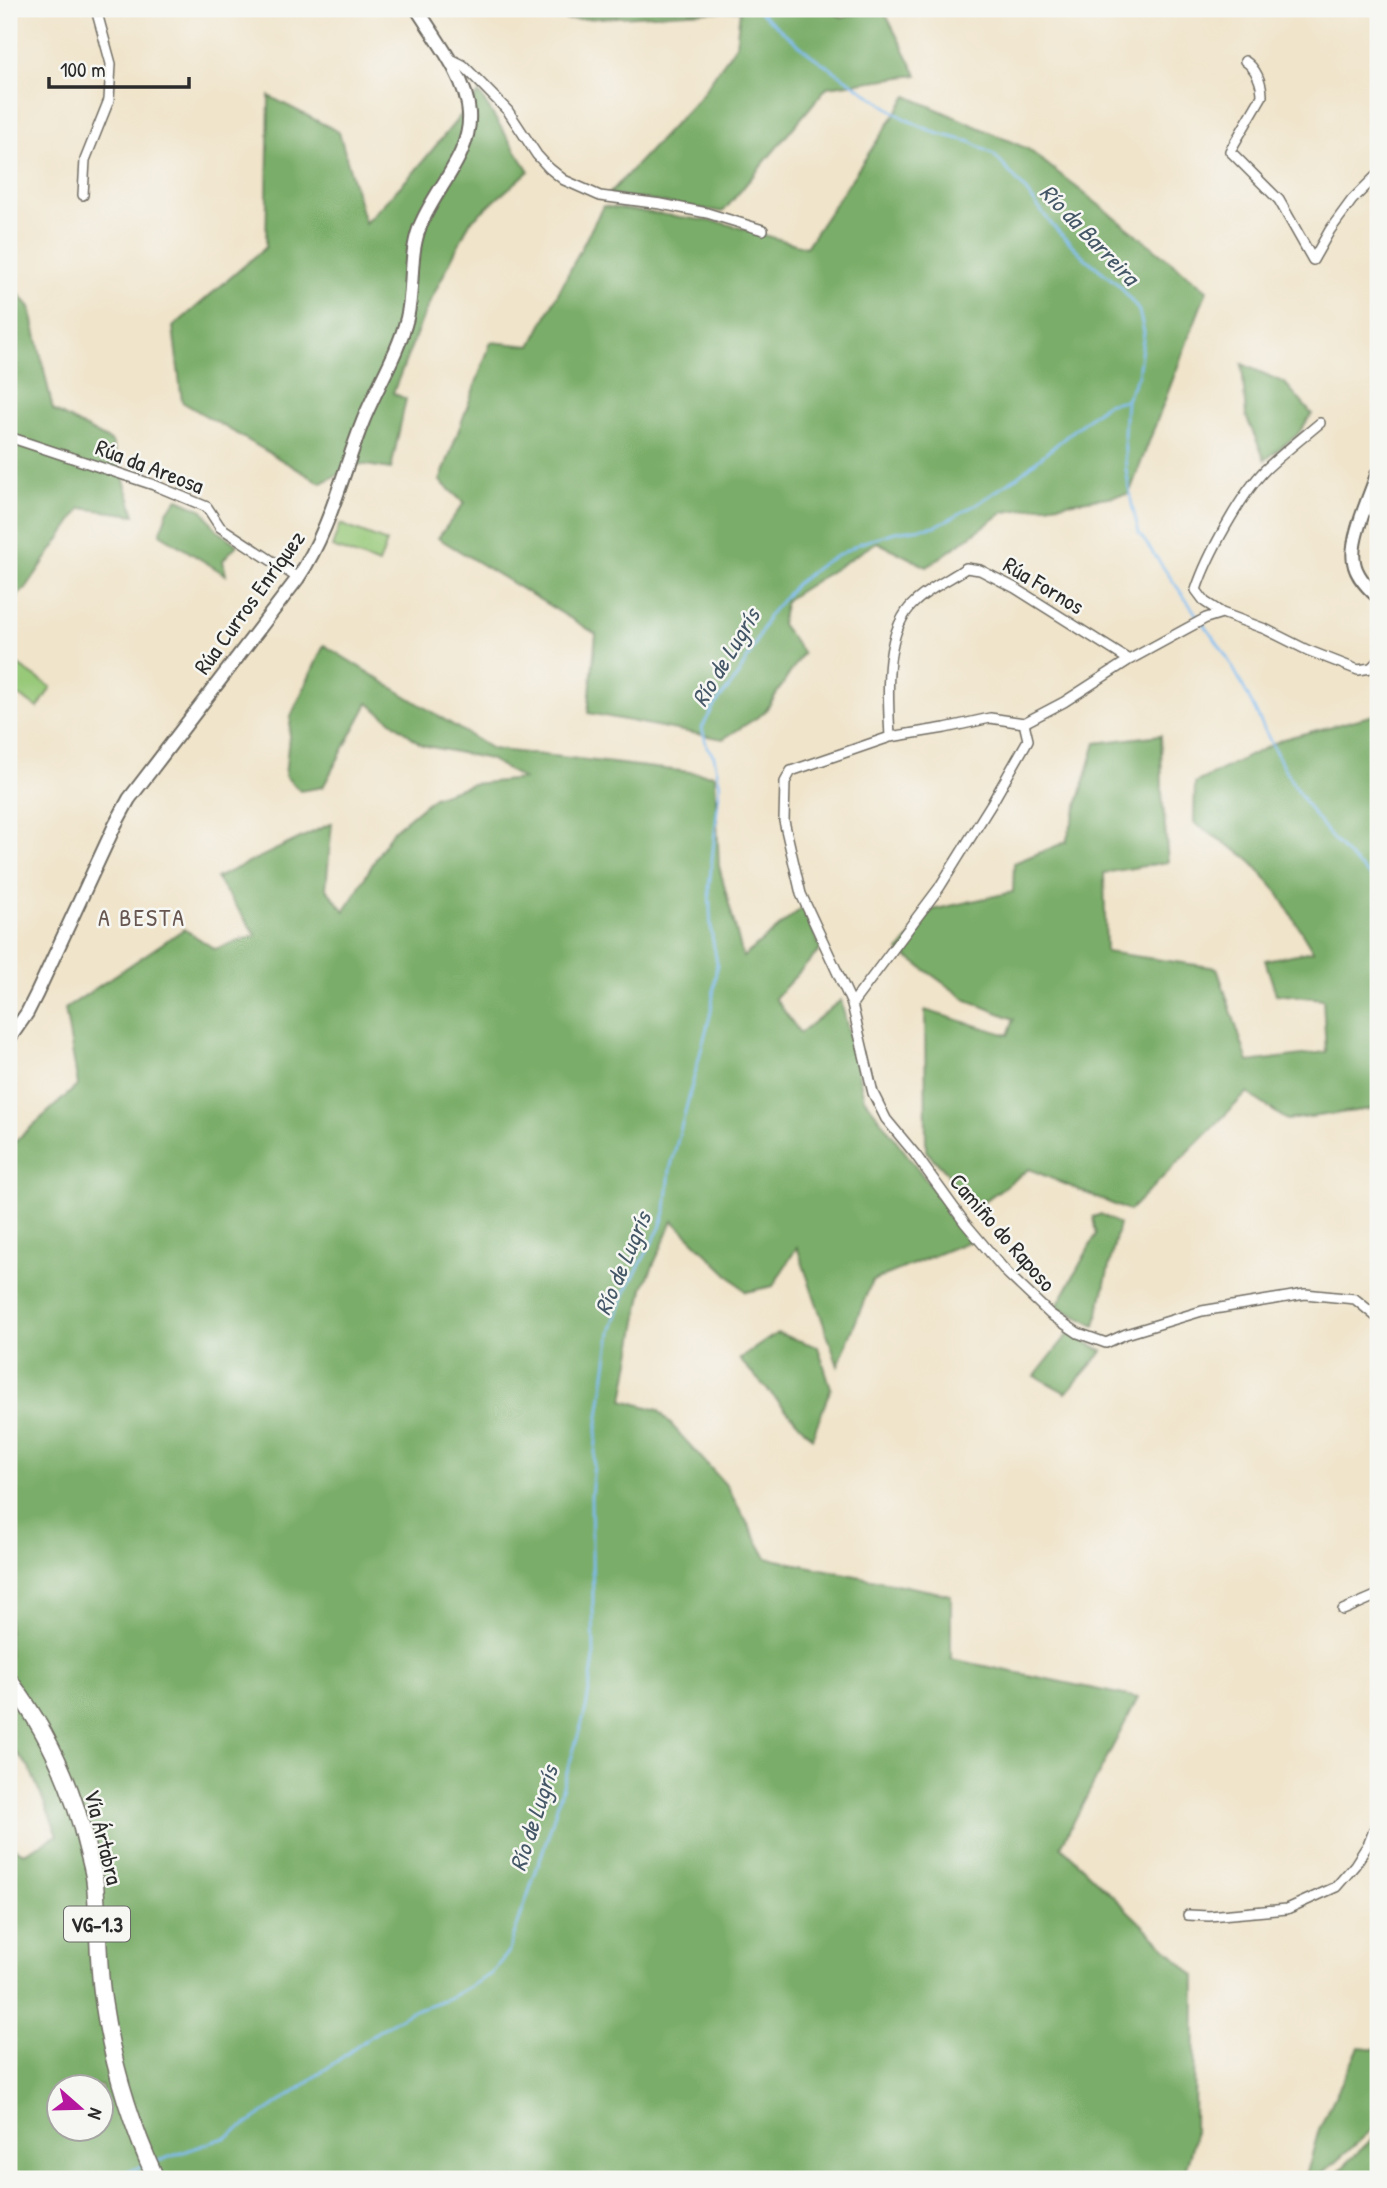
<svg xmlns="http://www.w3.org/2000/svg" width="1387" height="2188" font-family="'Patrick Hand',sans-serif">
	<rect width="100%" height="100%" fill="#f6f6f2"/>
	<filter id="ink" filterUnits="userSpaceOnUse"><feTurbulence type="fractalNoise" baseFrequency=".0143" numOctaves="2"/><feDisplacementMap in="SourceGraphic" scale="14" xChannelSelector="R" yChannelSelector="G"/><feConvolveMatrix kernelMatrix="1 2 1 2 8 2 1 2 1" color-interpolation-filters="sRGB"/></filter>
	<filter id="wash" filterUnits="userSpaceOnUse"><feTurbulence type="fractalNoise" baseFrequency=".00686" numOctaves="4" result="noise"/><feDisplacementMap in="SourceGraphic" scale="28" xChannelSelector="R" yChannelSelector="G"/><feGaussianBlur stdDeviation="1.57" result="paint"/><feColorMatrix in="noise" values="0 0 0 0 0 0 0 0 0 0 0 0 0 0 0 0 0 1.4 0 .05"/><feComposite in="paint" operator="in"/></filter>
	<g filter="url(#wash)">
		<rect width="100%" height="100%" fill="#f0e4ca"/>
		<path fill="#98c979" stroke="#627a52" stroke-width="2" d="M340 524 387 542 379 564 332 547Z
			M9 659 51 687 38 708 9 689Z"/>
		<path fill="#7aad69" stroke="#526c4a" stroke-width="2" fill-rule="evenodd" d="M561 9H826L843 18 869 9H883L917 75 827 87 723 212 609 194 699 98 736 45 740 10 566 20Z
			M479 93 529 171 470 222 425 312 393 393 406 399 391 469 360 464 321 483 182 402 173 327 266 247 269 96 339 132 365 223 415 171Z
			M907 96 1028 149 1207 290 1129 494 1004 512 927 567 877 542 786 600 781 624 803 653 764 713 723 739 588 713 596 634 438 538 464 503 440 481 491 342 531 346 603 206 723 223 806 247Z
			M9 283 30 307 53 410 112 442 135 515 81 508 26 588 9 603Z
			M1242 364 1285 383 1312 414 1297 435 1265 460 1246 416Z
			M178 499 203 510 216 529 237 545 223 560 226 575 160 534 168 510Z
			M324 645 492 749 715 775 719 866 743 957 803 907 821 949 775 998 800 1033 841 1000 864 1098 972 1240 872 1281 838 1366 797 1247 773 1286 746 1292 673 1221 643 1288 623 1400 658 1410 726 1485 767 1558 951 1595V1659L1138 1698 1061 1846 1195 1976 1194 2139 1183 2179H9V1845L24 1853 58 1835 29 1767 9 1745V1147L78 1085 65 1009 184 929 215 949 256 935 216 878 332 823 326 889 345 911 391 833 434 797 472 784 523 779 489 759 422 745 368 703 323 787 300 791 285 776 291 716ZM60 2086H102V2128H60Z
			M1378 714V1108L1287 1120 1247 1093 1129 1211 1029 1169 972 1210 946 1172 926 1151 925 1010 1008 1035 1014 1019 967 1000 899 951 932 910 1013 892 1014 863 1066 842 1096 743 1161 735 1162 793 1168 862 1104 873 1106 952 1217 968 1248 1062 1326 1052 1323 999 1276 994 1265 960 1313 951 1277 891 1248 858 1194 823 1195 783 1283 739Z
			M1101 1214 1119 1224 1095 1326 1057 1306 1096 1235 1093 1217Z
			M777 1333 818 1347 831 1388 812 1438 739 1359Z
			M1069 1333 1103 1351 1066 1393 1035 1376Z
			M1359 2047 1378 2049V2113L1372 2130 1316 2179H1308L1306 2176 1319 2129Z
			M1378 2128V2175L1340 2170 1373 2138Z"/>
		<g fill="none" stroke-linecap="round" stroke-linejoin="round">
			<path stroke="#80bdf3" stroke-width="2.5" d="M756 9 811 55 905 119 936 133 971 142 994 155 1021 185 1053 226 1085 258 1120 286 1139 311 1144 332 1138 375 1126 400 1124 435 1126 469 1132 505 1139 533 1199 618
				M1203 623C1240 669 1260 726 1289 777 1312 816 1342 855 1378 882
				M158 2161 227 2137 272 2108 377 2032 410 2012 451 1997 491 1974 508 1953 548 1836 586 1709 594 1659 591 1497 597 1430 611 1332 624 1294 660 1228 666 1209 670 1170 711 1012 717 963 711 931 709 887 720 785 714 756 707 747 702 728 714 706 735 680 753 649 769 615 796 584 823 563 861 543 895 532 936 526 979 503 1018 476 1106 404 1126 400
				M106 2179 141 2167"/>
		</g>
	</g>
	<g filter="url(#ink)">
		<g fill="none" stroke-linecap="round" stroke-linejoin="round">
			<defs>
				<path id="street" d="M449 58 463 65 508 111 537 155 549 168 564 180 600 196 661 204 707 213 763 230
					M1245 61C1256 68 1262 83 1262 96L1230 151 1279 200 1313 260 1330 230 1352 200 1378 174
					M83 195 85 160 109 100 111 64 97 13 98 9
					M1320 423C1302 438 1283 453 1266 469 1241 494 1207 556 1196 590L1205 602 1222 613 1265 629 1307 650 1358 670 1371 668 1378 661
					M9 437 154 485 207 507 220 527 298 578
					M1222 613 1206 618 1129 660 1064 702 1024 723 990 718 945 728 890 737 791 771 785 782 784 821 801 894 852 1004 873 1093 886 1119 915 1154 965 1223 1008 1274 1050 1314 1078 1333 1106 1343 1126 1334 1202 1311 1305 1294 1355 1299 1378 1318
					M890 737C888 697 882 630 916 601 930 588 950 579 966 568L980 570 1015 588 1129 660
					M852 1004 939 888 992 803 1028 740 1024 723
					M1343 1610 1378 1595
					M1188 1915 1209 1916 1287 1909 1336 1887 1355 1865 1369 1843 1378 1820"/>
				<path id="secondary" d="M1378 472C1371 494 1349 540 1354 562 1356 576 1368 588 1378 597
					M9 1039 27 1013 37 993 115 825 129 799 298 578C330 530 342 474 363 421 377 386 398 354 407 318 414 289 409 257 419 229 433 190 472 156 469 113 467 78 435 38 417 9"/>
				<path id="highway" d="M9 1680C47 1730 73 1787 87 1848 90 1860 94 1872 95 1884 99 1925 97 1966 104 2006 113 2066 131 2124 156 2179"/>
			</defs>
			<use href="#street" stroke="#706c63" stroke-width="12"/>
			<use href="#secondary" stroke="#706c63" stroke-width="16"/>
			<use href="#highway" stroke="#706c63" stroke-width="19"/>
			<use href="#street" stroke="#fff" stroke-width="9"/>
			<use href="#secondary" stroke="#fff" stroke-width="12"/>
			<use href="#highway" stroke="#fff" stroke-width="16"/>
		</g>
	</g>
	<g text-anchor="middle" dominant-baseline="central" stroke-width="5" stroke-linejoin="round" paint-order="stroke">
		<rect fill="#f6f6f2" stroke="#686867" stroke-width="2" x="64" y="1906.5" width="66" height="35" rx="5"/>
		<g font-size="21" font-weight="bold" fill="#2b2b2b">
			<text x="97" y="1924">VG-1.3</text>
		</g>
		<g font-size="23" fill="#2b2b2b" stroke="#f6f6f2">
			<text transform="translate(150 466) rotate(21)">Rúa da Areosa</text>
			<text transform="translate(1044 585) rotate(31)">Rúa Fornos</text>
			<text transform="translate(249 602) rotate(-54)">Rúa Curros Enríquez</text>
			<text transform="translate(1003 1232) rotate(49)">Camiño do Raposo</text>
			<text transform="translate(104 1837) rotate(76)">Vía Ártabra</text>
		</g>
		<g font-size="24" font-style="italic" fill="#445767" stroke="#f6f6f2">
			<text transform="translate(1090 234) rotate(46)">Río da Barreira</text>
			<text transform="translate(725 657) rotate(-59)">Río de Lugrís</text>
			<text transform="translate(622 1263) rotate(-67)">Río de Lugrís</text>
			<text transform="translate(533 1818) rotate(-72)">Río de Lugrís</text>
		</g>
		<g font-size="24" letter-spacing="2" fill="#685751" stroke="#f6f6f2">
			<text x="142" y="917">A BESTA</text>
		</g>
	</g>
	<rect width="1387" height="2188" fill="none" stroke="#f6f6f2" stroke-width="35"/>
	<g transform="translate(80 2108) rotate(110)"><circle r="33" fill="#f6f6f2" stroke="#a5a5a2" stroke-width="2"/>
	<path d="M0-5L12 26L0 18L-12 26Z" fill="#b5179e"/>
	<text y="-10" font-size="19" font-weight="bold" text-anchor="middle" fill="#2b2b2b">N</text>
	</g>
	<path d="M49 77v10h140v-10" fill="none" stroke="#2b2b2b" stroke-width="3.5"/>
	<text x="60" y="77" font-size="21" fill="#2b2b2b" stroke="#f6f6f2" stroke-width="5" paint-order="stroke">100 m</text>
</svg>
